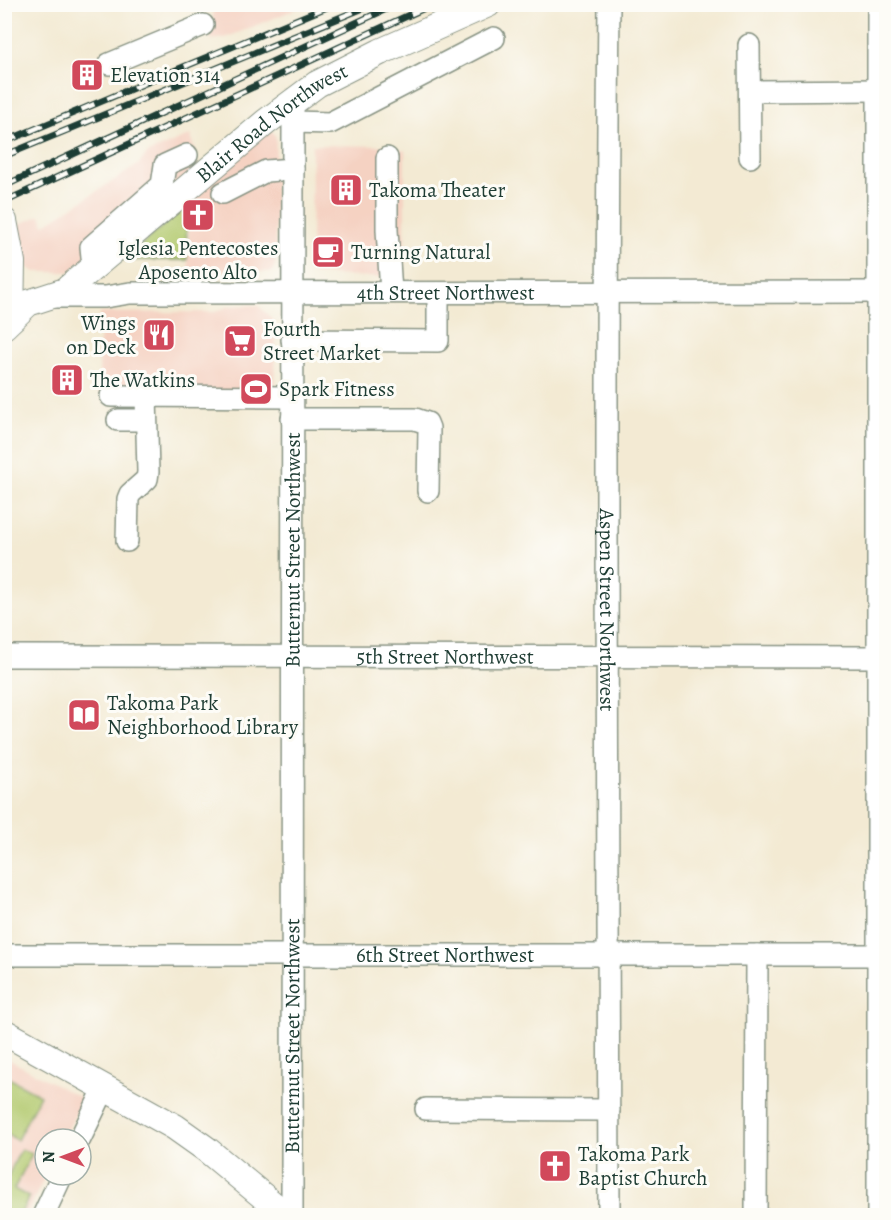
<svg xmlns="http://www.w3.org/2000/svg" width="891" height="1220" font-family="Alegreya,serif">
	<rect width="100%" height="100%" fill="#fdfcf7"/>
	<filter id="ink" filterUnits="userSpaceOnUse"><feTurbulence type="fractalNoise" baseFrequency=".0167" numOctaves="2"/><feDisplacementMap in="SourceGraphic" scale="12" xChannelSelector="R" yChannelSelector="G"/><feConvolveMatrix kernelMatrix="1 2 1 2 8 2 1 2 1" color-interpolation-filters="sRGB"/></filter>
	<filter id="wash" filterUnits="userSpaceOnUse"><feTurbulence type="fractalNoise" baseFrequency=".008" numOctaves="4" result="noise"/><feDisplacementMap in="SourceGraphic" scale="24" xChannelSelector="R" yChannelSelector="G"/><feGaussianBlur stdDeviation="1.35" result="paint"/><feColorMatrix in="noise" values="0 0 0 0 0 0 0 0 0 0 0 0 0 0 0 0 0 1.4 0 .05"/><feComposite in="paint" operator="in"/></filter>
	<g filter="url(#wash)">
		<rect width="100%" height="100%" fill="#f3ead3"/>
		<path fill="#f5d2c2" d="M214 5H306L225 38 211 40Z
			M271 130 276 137 275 265 272 272 188 270 189 196Z
			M191 135 198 169 69 272H36L28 268 23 261 15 226 41 215 44 225 138 165 148 153Z
			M312 145 394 146V150H405V279L313 274 311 269Z
			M258 305 276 323 275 395 99 394 100 313 215 312 229 306Z
			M4 1057 83 1099 63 1139H45L46 1175 26 1215H5Z"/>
		<path fill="#b2c96e" stroke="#688351" stroke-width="1.5" d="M186 206 187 260H123Z
			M5 1076 40 1095 17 1140 5 1133Z
			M21 1149 32 1154 14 1189 29 1197 20 1215H5V1182Z"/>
	</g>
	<g filter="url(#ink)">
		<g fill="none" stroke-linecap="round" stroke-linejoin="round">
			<defs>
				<g id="minor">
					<path id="s1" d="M609 4C605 408 608 812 609 1216"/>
					<path d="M749 45 750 157"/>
					<path d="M109 64 203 25"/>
					<path d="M750 91 877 90"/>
					<path d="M293 122 330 123 494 38"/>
					<path d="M387 158V230L391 292"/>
					<path d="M223 193 266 171 293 169"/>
					<path d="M99 262 92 257 91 247 162 185 165 165 187 155"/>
					<path id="s2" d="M50 297H105L130 293 886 292"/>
					<path d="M292 340 438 341V293"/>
					<path d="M111 396 292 397"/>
					<path d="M292 419H415L427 423 429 428 428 491"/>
					<path d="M118 420H146"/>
					<path d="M127 541 128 499 130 494 147 479 148 472 146 396"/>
					<path id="s3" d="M4 656 886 657"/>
					<path id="s4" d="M4 955H886"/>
					<path d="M426 1109 609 1110"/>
					<path d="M80 1139 105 1087"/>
					<path d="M43 1216 62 1175"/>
					<path id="s5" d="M292 1216 293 101"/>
					<path d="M756 1216 757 955"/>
					<path d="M878 1216V4"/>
				</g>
				<g id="major">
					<path d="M4 221 12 262 11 319"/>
					<path id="s6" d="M4 326 28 303 65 291 266 122 317 84 380 52 488 4"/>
					<path d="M4 1032 175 1127 206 1149 287 1216"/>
				</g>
			</defs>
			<use href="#minor" stroke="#899484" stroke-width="24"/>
			<use href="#major" stroke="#899484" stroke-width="28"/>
			<use href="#minor" stroke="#fff" stroke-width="21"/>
			<use href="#major" stroke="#fff" stroke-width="26"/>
			<defs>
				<path id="rail" d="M4 142 334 4
					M4 156 373 4
					M4 186 397 4
					M4 202 433 4"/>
			</defs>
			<use href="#rail" stroke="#1f3d34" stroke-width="7"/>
			<use href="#rail" stroke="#fdfcf7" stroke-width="4.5" stroke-dasharray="14" stroke-linecap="butt"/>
		</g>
	</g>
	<defs>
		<symbol id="building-square" viewBox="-11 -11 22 22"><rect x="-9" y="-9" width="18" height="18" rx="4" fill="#d1495b" stroke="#fdfcf7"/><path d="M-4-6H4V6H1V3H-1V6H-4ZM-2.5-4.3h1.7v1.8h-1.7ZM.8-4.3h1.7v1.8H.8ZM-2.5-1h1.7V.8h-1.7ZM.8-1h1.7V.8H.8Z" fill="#fff"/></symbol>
		<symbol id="church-square" viewBox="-11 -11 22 22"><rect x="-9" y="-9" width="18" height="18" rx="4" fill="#d1495b" stroke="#fdfcf7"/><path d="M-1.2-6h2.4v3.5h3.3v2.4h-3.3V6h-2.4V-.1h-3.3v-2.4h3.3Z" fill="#fff"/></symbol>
		<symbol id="cafe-square" viewBox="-11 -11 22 22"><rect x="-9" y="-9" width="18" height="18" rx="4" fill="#d1495b" stroke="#fdfcf7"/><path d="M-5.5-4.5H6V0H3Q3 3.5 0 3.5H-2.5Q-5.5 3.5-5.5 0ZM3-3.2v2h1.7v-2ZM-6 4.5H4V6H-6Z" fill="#fff"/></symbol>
		<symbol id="restaurant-square" viewBox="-11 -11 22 22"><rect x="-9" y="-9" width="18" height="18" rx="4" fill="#d1495b" stroke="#fdfcf7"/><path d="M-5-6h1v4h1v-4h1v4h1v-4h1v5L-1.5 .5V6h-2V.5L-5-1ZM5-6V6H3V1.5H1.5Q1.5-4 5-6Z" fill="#fff"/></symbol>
		<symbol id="supermarket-square" viewBox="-11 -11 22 22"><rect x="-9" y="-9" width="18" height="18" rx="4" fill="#d1495b" stroke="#fdfcf7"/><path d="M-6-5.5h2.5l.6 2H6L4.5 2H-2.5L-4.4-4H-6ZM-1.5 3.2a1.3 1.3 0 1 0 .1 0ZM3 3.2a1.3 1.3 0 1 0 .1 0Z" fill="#fff"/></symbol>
		<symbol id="stadium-square" viewBox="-11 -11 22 22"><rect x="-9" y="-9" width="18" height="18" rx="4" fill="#d1495b" stroke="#fdfcf7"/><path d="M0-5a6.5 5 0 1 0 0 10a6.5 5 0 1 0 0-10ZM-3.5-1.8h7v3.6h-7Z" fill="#fff"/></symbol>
		<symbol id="library-square" viewBox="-11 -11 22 22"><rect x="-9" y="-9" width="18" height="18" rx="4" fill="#d1495b" stroke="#fdfcf7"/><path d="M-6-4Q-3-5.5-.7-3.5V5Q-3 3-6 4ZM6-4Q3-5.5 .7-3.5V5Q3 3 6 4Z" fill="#fff"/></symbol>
	</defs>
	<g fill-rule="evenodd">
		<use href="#building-square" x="68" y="56" width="38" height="38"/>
		<use href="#building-square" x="327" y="171" width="38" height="38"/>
		<use href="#church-square" x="179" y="196" width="38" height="38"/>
		<use href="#cafe-square" x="309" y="233" width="38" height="38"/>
		<use href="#restaurant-square" x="140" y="316" width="38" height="38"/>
		<use href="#supermarket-square" x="221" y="322" width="38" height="38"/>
		<use href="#building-square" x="48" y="361" width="38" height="38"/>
		<use href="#stadium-square" x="237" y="370" width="38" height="38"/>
		<use href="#library-square" x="65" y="696" width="38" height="38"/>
		<use href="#church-square" x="536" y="1147" width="38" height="38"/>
	</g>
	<g text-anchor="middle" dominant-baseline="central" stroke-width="6" stroke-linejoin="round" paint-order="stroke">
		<g font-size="21" fill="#1f3d34" stroke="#fdfcf7" text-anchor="start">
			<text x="110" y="75">Elevation 314</text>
			<text x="369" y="190">Takoma Theater</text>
			<text x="198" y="248" text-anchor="middle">Iglesia Pentecostes<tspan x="198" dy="24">Aposento Alto</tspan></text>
			<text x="351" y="252">Turning Natural</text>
			<text x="136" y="323" text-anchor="end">Wings<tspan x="136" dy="24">on Deck</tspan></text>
			<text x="263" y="329">Fourth<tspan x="263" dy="24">Street Market</tspan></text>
			<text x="90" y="380">The Watkins</text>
			<text x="279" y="389">Spark Fitness</text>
			<text x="107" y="703">Takoma Park<tspan x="107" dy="24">Neighborhood Library</tspan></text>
			<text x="578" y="1154">Takoma Park<tspan x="578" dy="24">Baptist Church</tspan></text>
		</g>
		<g font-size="21" fill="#1f3d34" stroke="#fdfcf7">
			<text stroke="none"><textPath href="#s6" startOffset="339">Blair Road Northwest</textPath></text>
			<text stroke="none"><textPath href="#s2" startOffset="396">4th Street Northwest</textPath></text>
			<text stroke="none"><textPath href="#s5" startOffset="666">Butternut Street Northwest</textPath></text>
			<text stroke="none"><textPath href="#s1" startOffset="606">Aspen Street Northwest</textPath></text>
			<text stroke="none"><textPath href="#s3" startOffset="441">5th Street Northwest</textPath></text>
			<text stroke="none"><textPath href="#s4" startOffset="441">6th Street Northwest</textPath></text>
			<text stroke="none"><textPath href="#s5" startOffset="180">Butternut Street Northwest</textPath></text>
		</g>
	</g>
	<rect width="891" height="1220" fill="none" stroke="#fdfcf7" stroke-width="24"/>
	<g transform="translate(63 1157) rotate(270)"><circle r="28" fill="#fdfcf7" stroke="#a4b0a9" stroke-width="1.5"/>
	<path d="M0-4.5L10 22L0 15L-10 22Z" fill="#d1495b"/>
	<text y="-9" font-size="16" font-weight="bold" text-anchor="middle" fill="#1f3d34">N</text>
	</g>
</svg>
